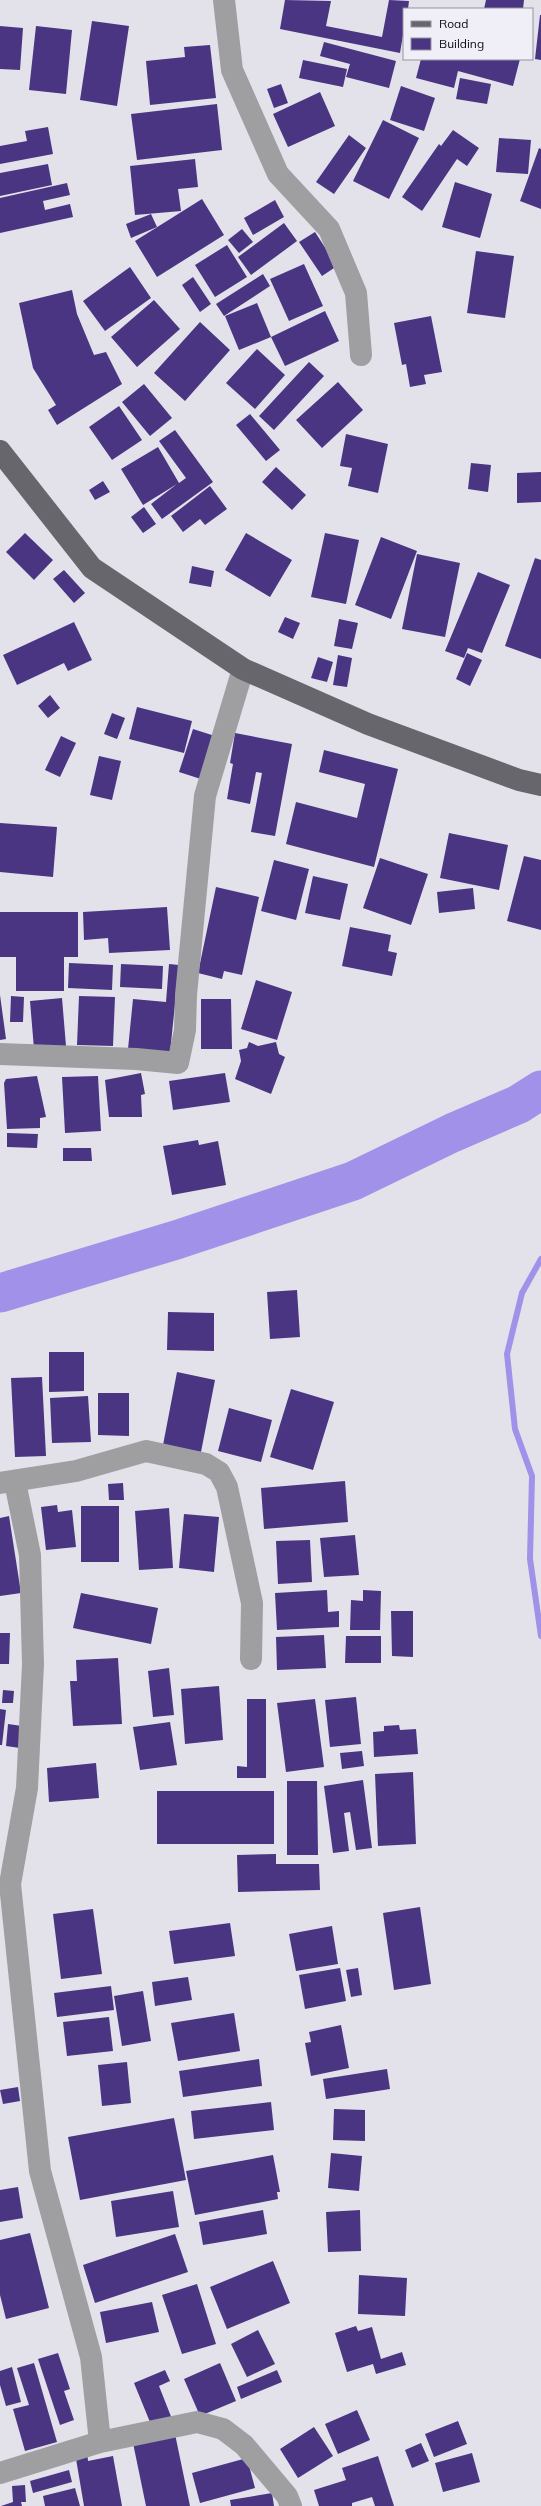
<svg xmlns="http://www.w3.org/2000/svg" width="541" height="2506" font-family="Mulish,sans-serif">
	<rect width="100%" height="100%" fill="#e3e2ea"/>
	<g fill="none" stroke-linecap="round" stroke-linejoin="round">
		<path stroke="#a291e8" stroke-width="6" d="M541 1259 522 1293 507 1354 515 1429 532 1476 530 1559 541 1636"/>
		<path stroke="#a291e8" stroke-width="39" d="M0 1293 176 1240 353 1181 452 1133 519 1104 541 1090"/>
	</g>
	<path fill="#493582" d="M285 0 331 1 326 26 382 37 389 0 409 1 408 9H404V29L400 53 280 29Z
		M486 0H524L523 9H484Z
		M540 15H541V60L535 59Z
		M92 21 129 26 117 106 80 100Z
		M0 26 23 28 20 70 0 69Z
		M36 26 72 30 66 94 29 90Z
		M324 42 396 61 389 88 346 77 350 64 320 56Z
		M210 45 216 98 150 105 146 61 185 57 184 47Z
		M421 59H520L513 86 458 71 454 88 416 78Z
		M303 60 347 69 343 87 299 78Z
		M460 78 491 84 487 104 456 99Z
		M281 84 288 103 274 108 267 89Z
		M401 86 435 98 424 131 390 120Z
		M320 92 335 126 288 147 273 114Z
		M217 104 222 150 137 160 131 114Z
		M383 120 419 138 389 199 353 181Z
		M48 127 53 154 0 164V146L27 141 25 131Z
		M453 130 479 148 467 166 457 159 422 211 402 197 439 144 441 146Z
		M349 135 366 148 334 194 316 182Z
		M499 138 531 140 528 174 496 172Z
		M539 148 541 149V209L520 201Z
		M195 159 198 187 178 189 181 211 135 215 130 166Z
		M48 164 52 185 0 196V173Z
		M455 182 492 194 480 238 442 227Z
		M67 183 70 195 43 201 45 210 70 204 73 217 0 233V198Z
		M202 199 224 235 157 277 135 241Z
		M275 200 284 217 253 235 244 218Z
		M151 214 157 227 131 238 126 224Z
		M284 223 297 241 251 275 238 257Z
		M242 229 253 242 239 253 228 240Z
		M315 232 337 266 322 276 299 242Z
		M227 245 247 277 215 297 195 265Z
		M476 251 514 256 505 318 467 313Z
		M304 264 323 306 289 321 270 279Z
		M130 267 151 298 105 331 83 301Z
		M263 274 270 286 224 316 216 304Z
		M193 277 211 304 200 312 182 285Z
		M72 290 77 314 94 355 106 352 122 384 57 425 48 410 56 405 33 368 19 303Z
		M154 300 180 329 137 367 111 337Z
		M257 303 271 337 239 350 225 316Z
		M325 311 339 341 285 366 271 337Z
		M431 316 442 372 424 375 426 384 410 387 406 364 402 365 394 323Z
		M200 322 230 350 185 401 154 373Z
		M257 349 285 375 255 409 226 383Z
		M309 362 324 376 274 430 259 416Z
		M338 382 363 410 322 448 296 420Z
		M144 384 172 418 150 436 122 402Z
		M119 406 142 440 112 460 89 427Z
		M250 414 280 450 266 461 236 425Z
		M175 430 213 482 162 519 151 504 177 484 143 505 121 469 158 447 179 483 186 478 159 441Z
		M346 434 388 444 378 493 348 486 352 468 340 466Z
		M471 463 491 465 488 492 468 489Z
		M276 467 306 495 292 510 262 482Z
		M541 472V502L517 503V473Z
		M103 481 110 492 95 500 89 490Z
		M210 486 227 509 205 525 200 519 183 532 171 516Z
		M144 507 156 524 143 533 131 517Z
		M25 533 53 560 34 580 6 552Z
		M246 533 292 560 270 597 225 570Z
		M325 533 359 540 346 604 311 597Z
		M381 537 417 551 391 619 355 605Z
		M417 554 460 563 445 637 402 629Z
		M535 558 541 560V659L505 646Z
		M192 566 214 571 211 587 189 583Z
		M64 570 85 593 74 603 53 579Z
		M478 572 510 585 482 653 468 648 464 658 445 651Z
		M285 617 300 623 293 639 278 632Z
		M339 619 358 623 352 649 334 646Z
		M74 622 92 660 68 671 64 663 17 685 3 655Z
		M467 653 482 660 470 686 456 679Z
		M338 655 352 658 347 687 333 685Z
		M318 657 333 662 327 682 311 678Z
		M50 695 60 708 48 718 38 706Z
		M137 707 192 721 184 753 129 739Z
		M112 713 125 718 117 739 104 734Z
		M193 729 218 737 204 780 179 772Z
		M235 733 292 744 275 836 251 832 262 773 256 772 250 804 227 799 233 764 230 763Z
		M61 736 76 743 60 777 45 770Z
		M324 750 398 769 374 867 286 844 296 802 357 818 365 784 319 772Z
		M99 756 121 761 112 800 90 795Z
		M0 823 57 827 53 877 0 872Z
		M449 833 508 845 499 890 440 878Z
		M524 856 541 860V930L507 921Z
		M380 858 428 874 411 925 363 908Z
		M274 860 309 869 296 920 261 911Z
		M313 876 348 884 340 920 305 913Z
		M216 887 259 897 242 975 224 971 222 979 198 973Z
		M473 888 475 909 439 913 437 892Z
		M167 907 170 950 109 953 108 938 84 940 83 912Z
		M0 912H78V957H64V991H16V957H0Z
		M350 927 391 935 388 951 397 953 392 976 342 966Z
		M69 963 113 965 112 990 68 988Z
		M121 964 163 966 162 989 120 987Z
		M169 964 179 965 170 1053 128 1049 133 999 166 1002Z
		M256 980 292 992 277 1040 241 1029Z
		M0 995 6 1039 0 1040Z
		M11 996 24 997 23 1022H10Z
		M79 996 115 997 113 1046 77 1045Z
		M62 998 66 1046 34 1049 30 1001Z
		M201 999H231L232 1049H201Z
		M249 1042 258 1046 276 1042 279 1054 285 1057 271 1094 235 1079 241 1061 239 1050 247 1048Z
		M141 1073 145 1094 141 1095 142 1117H109L105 1080Z
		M225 1073 230 1102 173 1110 169 1081Z
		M37 1076 46 1117 40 1118V1128L7 1129 4 1083 6 1079Z
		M98 1076 101 1131 65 1133 62 1077Z
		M7 1133 38 1134 37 1148 7 1147Z
		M198 1140 199 1145 218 1141 226 1185 172 1195 163 1146Z
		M63 1148H91L92 1161H63Z
		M297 1290 300 1337 270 1339 267 1292Z
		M168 1312 214 1313V1351L167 1350Z
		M49 1352H84V1391L49 1392Z
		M177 1372 215 1380 201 1452 163 1445Z
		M42 1377 46 1456 15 1457 11 1378Z
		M291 1389 334 1402 313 1470 270 1457Z
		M98 1393H129V1436L98 1435Z
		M88 1396 91 1442 52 1443 50 1398Z
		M229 1408 272 1420 261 1462 218 1451Z
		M345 1481 348 1522 264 1529 261 1488Z
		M123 1483 124 1500H109L108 1484Z
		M57 1505 58 1512 72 1510 76 1547 46 1550 41 1507Z
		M81 1506H119V1562H81Z
		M169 1508 173 1568 139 1570 135 1511Z
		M184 1514 219 1517 214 1572 179 1568Z
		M9 1516 21 1593 0 1596V1518Z
		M355 1535 359 1575 324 1577 320 1538Z
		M310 1540 312 1582 278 1584 276 1541Z
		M327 1590 328 1612 339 1611V1627L277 1630 275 1593Z
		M363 1590 381 1591 380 1630H350L351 1600 363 1601Z
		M81 1593 158 1608 151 1644 73 1628Z
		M391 1611H413V1657L392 1656Z
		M0 1633H10L9 1664H0Z
		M324 1635 326 1668 277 1670 276 1637Z
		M346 1636H381V1663H345Z
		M118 1658 122 1724 73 1726 70 1681H77L76 1660Z
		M169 1668 174 1715 153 1717 148 1671Z
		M219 1686 223 1740 185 1744 181 1689Z
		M3 1690 14 1691 13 1703H2Z
		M356 1697 361 1744 330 1747 325 1700Z
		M247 1699H266V1778H237V1766L247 1767Z
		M315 1699 324 1767 286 1772 277 1703Z
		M0 1709 6 1710 2 1745H0Z
		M170 1722 177 1765 140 1770 133 1727Z
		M8 1724 22 1726 20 1748 6 1746Z
		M399 1725 400 1730 416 1729 418 1754 374 1757 373 1732 384 1731V1726Z
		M362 1751 364 1766 342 1769 340 1753Z
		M96 1763 99 1798 49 1802 47 1768Z
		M413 1772 416 1844 378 1846 375 1774Z
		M363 1780 372 1848 356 1850 350 1812 344 1813 349 1851 333 1853 324 1786Z
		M287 1781H317L318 1855H287Z
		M157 1791H274V1844H157Z
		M276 1854V1864H319L320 1890 238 1892 237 1855Z
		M420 1907 431 1984 394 1990 383 1913Z
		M93 1909 102 1974 61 1979 53 1914Z
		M230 1923 235 1956 174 1964 169 1931Z
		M332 1926 338 1964 296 1971 289 1934Z
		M340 1968 346 2001 305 2009 299 1975Z
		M358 1968 362 1995 351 1997 346 1970Z
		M188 1977 192 2000 155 2006 152 1982Z
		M111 1986 114 2010 57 2017 54 1993Z
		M143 1991 151 2041 122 2046 114 1996Z
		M234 2013 240 2051 178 2061 171 2023Z
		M109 2017 113 2051 67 2056 63 2022Z
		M341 2025 349 2068 311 2076 305 2043 311 2042 309 2032Z
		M259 2059 262 2086 183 2097 179 2071Z
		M127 2062 131 2103 102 2106 98 2065Z
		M387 2069 390 2089 326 2099 323 2079Z
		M18 2087 20 2101 3 2104 0 2090Z
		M271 2102 274 2130 194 2139 191 2111Z
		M334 2109 365 2110V2141L333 2140Z
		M174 2118 186 2180 80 2200 68 2137Z
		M331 2153 362 2156 359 2191 328 2188Z
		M273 2155 280 2192H277L278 2199 195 2215 186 2171Z
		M18 2187 23 2218 0 2222V2190Z
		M173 2191 179 2227 116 2237 111 2201Z
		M263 2210 267 2234 203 2245 199 2222Z
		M360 2210 361 2251 328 2252 326 2212Z
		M30 2233 49 2308 6 2319 0 2295V2240Z
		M175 2234 188 2272 95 2303 83 2265Z
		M273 2261 290 2303 227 2329 210 2287Z
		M359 2275 407 2278 405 2316 358 2314Z
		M197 2284 216 2344 182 2354 162 2295Z
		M152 2302 159 2332 106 2343 100 2312Z
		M356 2326 358 2331 372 2327 381 2359 402 2352 406 2365 376 2374 373 2364 347 2372 335 2333Z
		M258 2330 275 2364 247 2377 231 2344Z
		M58 2353 70 2389 64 2391 74 2420 60 2425 38 2359Z
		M34 2363 57 2442 25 2451 13 2409 29 2405 17 2368Z
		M220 2363 236 2401 200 2416 184 2379Z
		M12 2367 21 2402 6 2406 0 2385V2371Z
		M165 2370 170 2381 159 2386 172 2419 152 2427 134 2383Z
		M277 2370 282 2382 241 2399 237 2387Z
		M357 2410 370 2440 338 2454 325 2424Z
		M458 2421 467 2444 434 2457 425 2434Z
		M314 2427 333 2456 298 2478 280 2449Z
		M175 2434 190 2506H146L133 2443Z
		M421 2443 429 2461 412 2468 405 2450Z
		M87 2451 88 2461 113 2456 122 2506H84L75 2453Z
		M472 2453 480 2482 443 2492 435 2463Z
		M378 2456 394 2506H375L372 2497 352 2503V2506H319L314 2490 346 2480 342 2468Z
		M247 2458 255 2488 200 2503 192 2473Z
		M69 2470 72 2482 33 2493 30 2481Z
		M25 2485 26 2502H21L22 2506H1L13 2502 12 2486Z
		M75 2488 80 2506H45L43 2496Z
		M272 2493 274 2506H231L230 2500Z"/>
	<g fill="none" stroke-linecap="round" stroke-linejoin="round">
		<path stroke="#9f9fa2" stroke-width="22" d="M224 0 232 70 278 174 329 229 356 293 361 355
			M0 1054 136 1059 178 1063 185 1030 186 995 205 796 243 669
			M15 1482 30 1555 33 1664 27 1788 10 1884 40 2171 91 2357 100 2442
			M0 1483 76 1471 146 1451 206 1464 219 1472 227 1487 252 1603 251 1659
			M0 2473 100 2442 197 2422 223 2429 244 2445 287 2496 291 2506"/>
		<path stroke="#67666c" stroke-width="22" d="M0 451 92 568 243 669 368 724 519 780 541 785"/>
	</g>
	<rect x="403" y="8" width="130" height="52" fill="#f0eff8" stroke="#95949a"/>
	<rect x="411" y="21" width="20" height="6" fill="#67666c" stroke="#95949a"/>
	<text x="439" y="28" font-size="12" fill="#0c0b0e">Road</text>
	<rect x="411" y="38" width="20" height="12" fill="#493582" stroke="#95949a"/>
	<text x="439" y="48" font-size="12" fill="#0c0b0e">Building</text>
</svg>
